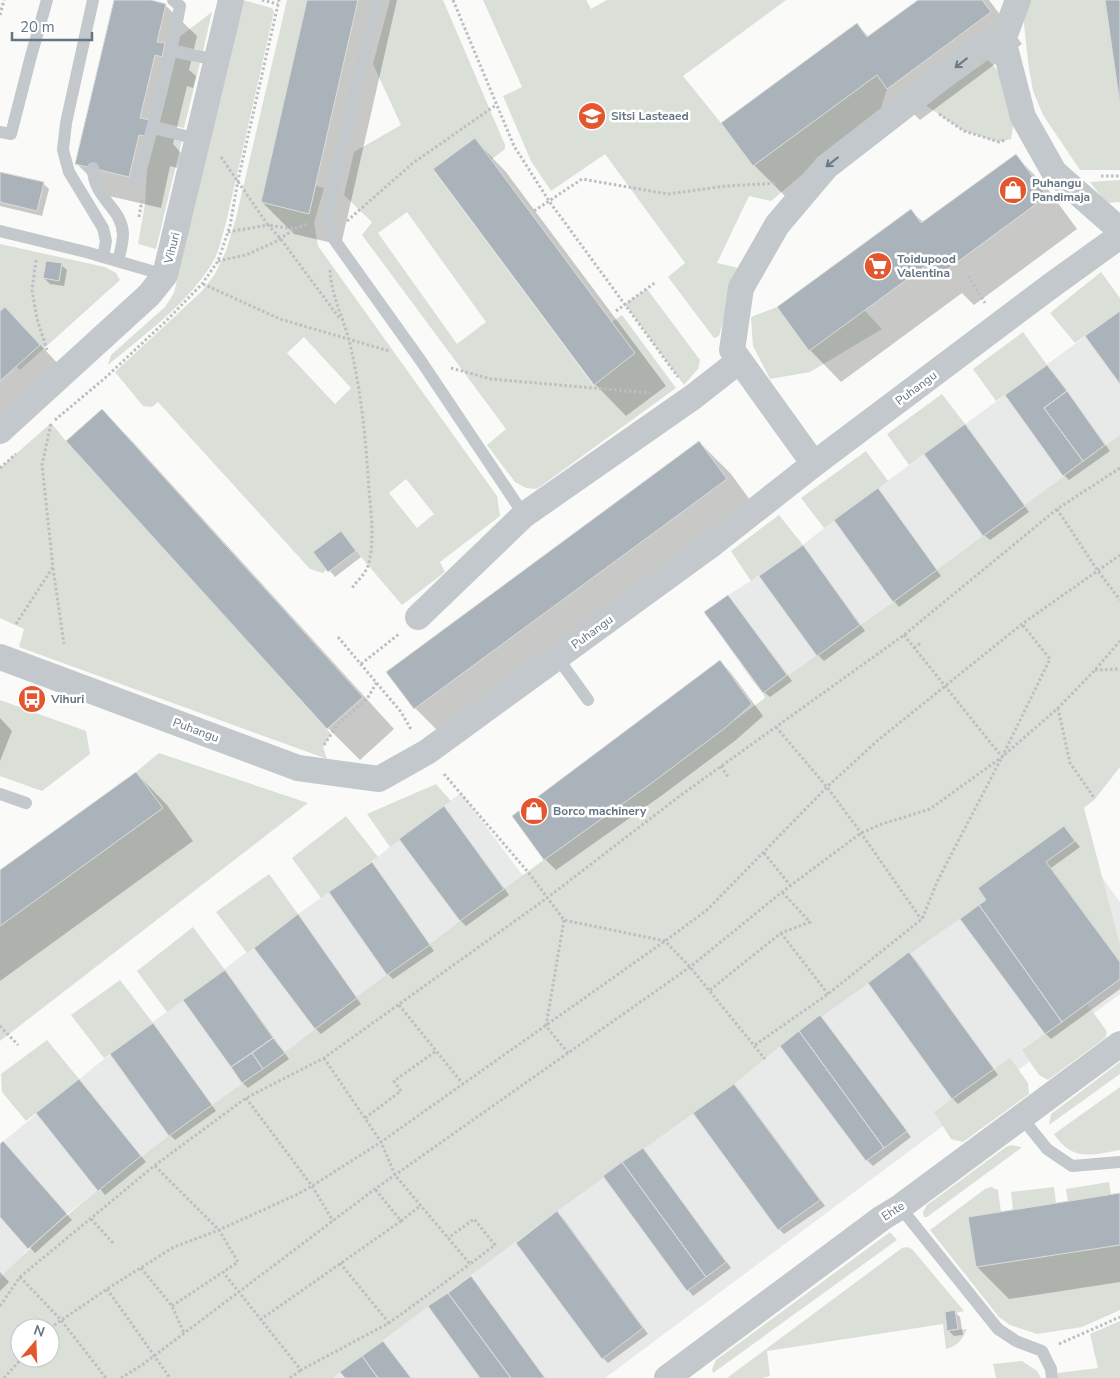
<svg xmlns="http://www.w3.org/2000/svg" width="1120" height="1378" font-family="'Nunito Sans',sans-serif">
	<rect width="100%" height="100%" fill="#fafaf8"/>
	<path fill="#e8e9e9" d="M1120 311V435L937 570 817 656 763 693 753 682 704 612 728 595 759 576 803 545 834 520Z
		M461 793 523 876 387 975 285 1053 141 1156 67 1214 28 1249 0 1280V1144L110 1054 298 914 372 862 399 839Z
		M1049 804 1120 902V994L605 1378H276Z"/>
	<path fill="#dadfd7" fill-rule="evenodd" d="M243 0 272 8 274 12 226 223C222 235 220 249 214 260 192 300 143 336 108 365L111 355 165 307 174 293Z
		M287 0H307L261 202 309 214 316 186 324 188 314 223 318 246 497 496 500 516 440 562 445 572 402 605 356 551 341 531 313 552 326 570 323 573 310 569 158 402 152 407 143 406 115 372 202 291 215 274 226 251 236 218ZM304 337 351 388 335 404 287 353ZM406 479 434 514 417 528 389 493Z
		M390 0H443L505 145V149L491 160 433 170 593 385 635 353 612 322 622 315 676 388 537 489 526 488 515 482 487 445 506 429 362 235 372 222 344 195 354 152 401 125 373 64ZM407 212 486 322 457 344 378 233Z
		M483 0H586L591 9 607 0H786L683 76 721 123 753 166 877 75 887 89 881 108 771 201 749 196 717 263 738 268 719 336 714 338 668 277 685 263 605 154 551 191 531 161 503 96 522 87Z
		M1027 0H1105L1120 105V170H1080L1043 115 1033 91 1028 62 1023 14Z
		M212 12 203 51 176 45 178 38Z
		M174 57 200 63 184 128 159 122Z
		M988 60 1002 75 1013 126 1011 139 999 142 964 131 925 105Z
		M155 134 182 140 156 249 138 244 145 204 147 169Z
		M1120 180V202L1106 203 1090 182Z
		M0 244 105 267 116 273 120 280 20 370 16 366 40 345 5 307 0 311Z
		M1101 272 1120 298V311L1075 343 1050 313Z
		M647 289 700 360 698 369 684 385 625 304Z
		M777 307 809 351 864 310 882 329 810 372 770 379 753 346 751 317Z
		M1023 332 1047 365 996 401 973 369Z
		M942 394 965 424 909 465 887 434Z
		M51 423 66 441 331 734 323 747 327 759 19 647 24 629 0 618V468Z
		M1120 435V767L1095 799 1084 808 1120 945V962L1046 862 1075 841 1064 826 978 888 986 900 780 1046 734 1084 557 1211 332 1378H0V1278C77 1199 168 1136 257 1073 301 1041 343 1007 386 975 411 957 436 940 460 921L765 698 763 693 893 602ZM20 1328H50V1358H20Z
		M866 451 888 481 824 528 801 498Z
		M779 515 803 545 751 581 731 551Z
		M0 700 86 731 90 754 42 791 0 776Z
		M159 753 308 803 0 1041V926L162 809 136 772Z
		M436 784 451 801 390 847 367 814Z
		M346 816 378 857 321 898 292 858Z
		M269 874 298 914 247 953 216 912Z
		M193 927 225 970 167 1012 137 971Z
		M120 980 153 1023 104 1058 71 1015Z
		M1087 1004 1106 1030 1107 1034 1105 1038 1048 1080 1039 1075 1022 1050Z
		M47 1040 79 1079 26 1121 2 1092 1 1074Z
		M1010 1058 1028 1083 1029 1094 963 1142 951 1139 934 1112Z
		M1120 1062V1074L1049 1125 1051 1114Z
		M1120 1087V1150C1092 1155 1072 1162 1054 1134Z
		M1011 1145 1021 1147V1148L927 1217H924L923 1212 927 1205 1006 1147Z
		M1109 1182 1111 1195 1068 1202 1066 1189Z
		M991 1187 998 1190 1001 1212 968 1217 976 1267 1120 1245V1310L1082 1327 1037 1334 1010 1325 999 1317 930 1230 985 1189Z
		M1054 1187 1056 1203 1013 1210 1011 1192Z
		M890 1232 897 1240 713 1373 712 1369 716 1360Z
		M907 1247 912 1249 964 1311 956 1313 955 1310 945 1312 947 1331 967 1329C961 1341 959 1345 946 1349L943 1324 767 1351 770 1376 762 1378H727L902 1248Z
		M1120 1321V1378H1058V1373L1098 1368 1090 1334Z
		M1022 1361 1037 1371 1041 1378H996L993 1364Z"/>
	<path fill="#0003" d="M115 0H145L165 5 197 36 189 70 196 76 193 88 187 86 173 144 181 153 177 168 170 166 161 208 109 196 77 164Z
		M308 0H397L341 245 294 234 262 202Z
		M920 0H989L1022 44 920 120 907 107 786 197 754 165 723 123 856 24 869 37Z
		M475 140 506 172 666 386 626 416 595 384Z
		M1016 156 1047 188 1077 229 974 305 962 293 841 382 810 350 911 211 924 223Z
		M0 173 43 183 49 189 42 216 0 206Z
		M61 265 67 270 64 286 50 284 44 278Z
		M5 308 36 340 71 378 0 441V312Z
		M1047 366 1053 372 1110 451 1069 480 1064 475Z
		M102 410 133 442 394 729 360 760 328 728Z
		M970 431 1029 512 990 540 984 535Z
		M699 442 731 474 758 511 447 740 415 708 388 672Z
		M878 490 883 495 941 576 899 607 894 601Z
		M341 533 361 557 335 577 315 553Z
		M802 546 808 552 865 631 824 661 818 655 761 576Z
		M728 597 733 602 792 681 770 697 764 692Z
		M720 661 731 673 763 716 736 740 661 796 556 870 545 859Z
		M0 718 12 731 0 761Z
		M136 773 167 805 193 841 0 981V872Z
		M449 813 509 895 466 926 461 921Z
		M1064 827 1080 847 1051 868 1120 962V989L1051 1039 1046 1034 962 919 988 900Z
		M377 869 434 951 393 979 388 974Z
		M303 922 361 1004 321 1034 316 1029 256 948Z
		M909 954 915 959 998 1075 958 1104 953 1099 869 983Z
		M224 971 230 977 289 1059 248 1088 242 1082 184 1000Z
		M820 1017 825 1022 911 1137 873 1166 867 1160 782 1046Z
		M153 1024 158 1030 216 1111 175 1140 170 1135Z
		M84 1086 146 1162 105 1195 38 1113Z
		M734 1086 740 1091 825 1206 784 1234 779 1229Z
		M0 1145 8 1148 72 1220 35 1253 0 1215Z
		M643 1150 648 1155 731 1268 693 1296 688 1290Z
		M1120 1195V1282L1009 1299 977 1267Z
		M557 1213 563 1218 648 1334 608 1363 603 1358Z
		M0 1272 9 1282 0 1291Z
		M955 1312 960 1317 963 1335 954 1336 948 1330Z"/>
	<path fill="#aab3b9" stroke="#dcdcda" d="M114 0H151L166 4 157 42 165 43 162 57 155 55 140 118 150 120 146 136 139 135 129 177 75 164Z
		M307 0H358L309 214 261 202Z
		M918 0H982L991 12 887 89 877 75 753 166 721 123 857 23 867 37Z
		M1105 0H1120V105Z
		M475 138 635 353 594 385 433 169Z
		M1016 154 1047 196 941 274 932 261 809 351 777 307 911 209 921 223Z
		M0 172 44 182 37 211 0 202Z
		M46 261 62 263 59 281 43 278Z
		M5 307 40 345 0 381V311Z
		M1120 311V384L1085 336Z
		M1047 365 1067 391 1044 408 1083 461 1063 476 1005 395Z
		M1067 391 1105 445 1083 461 1044 408Z
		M102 409 363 697 327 729 66 441Z
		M965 424 1025 506 983 536 924 454Z
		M699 441 727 479 414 709 386 672Z
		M878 488 937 570 893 602 834 520Z
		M341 531 356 551 328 572 313 552Z
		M803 545 860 625 817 656 759 576Z
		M728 595 787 675 763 693 704 612Z
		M720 660 752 704 725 728 649 785 544 860 512 816Z
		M136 772 163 808 0 926V870Z
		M444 806 504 889 460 921 399 839Z
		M1064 826 1075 841 1046 862 1120 962V979L1062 1022 979 905 986 900 978 888Z
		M372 862 430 945 387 975 329 892Z
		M979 905 1062 1022 1045 1034 960 919Z
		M298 914 357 998 315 1029 254 948Z
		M909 952 994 1069 952 1099 868 983Z
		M225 970 273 1038 231 1067 183 1000Z
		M820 1015 907 1131 884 1148 799 1031Z
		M153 1023 212 1105 169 1136 110 1054Z
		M799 1031 884 1148 866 1161 780 1046Z
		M273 1038 285 1053 263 1069 252 1053Z
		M252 1053 263 1069 242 1083 231 1067Z
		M79 1079 141 1156 98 1191 36 1113Z
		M734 1084 820 1200 778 1230 693 1113Z
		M3 1141 67 1214 28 1249 0 1217V1144Z
		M643 1148 726 1262 706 1277 622 1162Z
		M622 1162 706 1277 687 1291 603 1176Z
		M1120 1193V1245L976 1267 968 1217Z
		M557 1211 643 1328 602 1359 516 1243Z
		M471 1276 545 1378H511L448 1293Z
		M448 1293 511 1378H480L428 1306Z
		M955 1310 958 1329 947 1331 945 1312Z
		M383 1341 411 1378H378L362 1356Z
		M362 1356 378 1378H345L340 1372Z"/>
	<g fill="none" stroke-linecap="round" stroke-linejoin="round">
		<path stroke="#bbbfc2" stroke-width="3" stroke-dasharray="2.5 2.5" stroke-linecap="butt" d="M262 0 278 4
			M453 0 514 146 549 201 678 377
			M0 15 4 0
			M939 114 964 131 999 142 1005 140
			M221 157 268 225 293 229 308 224
			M1101 176H1120
			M534 211 582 179 668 194 726 186 778 183
			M139 217 142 200
			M347 221 413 163 496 105
			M228 232 268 225 280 238 340 319
			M36 260 32 290 37 319 47 350
			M218 261 246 255 275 242 293 230
			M330 270C331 295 343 317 349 340 361 389 366 440 369 490 371 514 375 543 368 566 365 574 357 581 352 588
			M968 276 985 303
			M203 284 280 319 389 351
			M616 311 656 282
			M451 368 491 379 650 393
			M55 420 105 378 167 320 202 284 218 261 230 226 238 180 279 0
			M0 468 16 454
			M1057 509 1098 571 1120 600
			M53 568 64 644
			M16 624 53 567 42 465 51 423
			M904 635 1002 757
			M338 637 401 712 412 731
			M914 648 921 643
			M361 664 399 634
			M1095 670 1120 669
			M1058 708 1070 763 1095 799
			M776 727 827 787 861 833 921 919
			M324 745 338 724 367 699 377 682
			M721 766 728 777
			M444 774 528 872 564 920 665 941 690 967 765 1059
			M764 853 790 885
			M564 920 546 1026 568 1053
			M781 933 828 994
			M710 990 781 933 810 922 782 892
			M399 1005 463 1084
			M0 1026 18 1045
			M755 1045 828 994 922 919 938 880 1002 757 1050 659 1022 624
			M324 1058 381 1142 395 1175 470 1264 495 1245 474 1219 448 1238
			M246 1098 312 1186 333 1221
			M365 1118 401 1091 394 1081 436 1051
			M155 1166 219 1230 238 1262 223 1272 301 1370 389 1323 470 1264
			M91 1219 113 1243
			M401 1221 421 1205
			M340 1263 389 1323
			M141 1268 172 1306 184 1333
			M20 1277 61 1320 106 1378
			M107 1289 170 1378
			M0 1306 20 1277 154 1166 246 1098 324 1058 547 898 681 795 904 635 1057 509 1120 468
			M172 1306 223 1272
			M260 1320 401 1221 375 1189
			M50 1328 107 1289 174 1247 219 1230 296 1195 312 1186 381 1142 665 941 707 910 827 787 877 741 1022 624 1120 555
			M1059 1344 1120 1317
			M4 1378 22 1358
			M121 1378 142 1365 375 1189 690 967 782 892 861 833 882 824 930 809 1002 757 1058 708 1095 670 1120 641
			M290 1378 301 1370"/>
		<path stroke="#c3c8cc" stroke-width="12" d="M93 0 66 123 63 150 69 172 103 228 106 241 103 257
			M377 0 326 219 331 235 421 361 524 515
			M172 51 217 60
			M153 128 198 139
			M0 132 11 134 31 56 47 0
			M93 168C93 199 122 207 123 234 123 243 120 253 118 261
			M137 183C154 124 169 66 180 6L173 0
			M0 231 86 252 165 275
			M557 657 588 700
			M0 794 26 803
			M1022 1118 1047 1149 1072 1166 1120 1162
			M900 1207 998 1329 1016 1341 1042 1351 1051 1369 1052 1378"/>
		<path stroke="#c3c8cc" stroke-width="26" d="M1018 0 1003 40 1023 117 1054 172 1120 230
			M0 431 149 295 165 275 231 0
			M814 464 732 350 741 288 777 225 826 167 982 46 1003 40
			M418 617 524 515 693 397 739 361
			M0 657 298 768 379 779 427 752 711 545 814 464 1052 285 1120 236
			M667 1378 882 1218 900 1207 1120 1044"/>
	</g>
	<defs><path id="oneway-shaft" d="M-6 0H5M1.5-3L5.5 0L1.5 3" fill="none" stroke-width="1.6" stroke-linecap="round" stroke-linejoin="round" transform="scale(1.25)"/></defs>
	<g stroke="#6a7a87">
		<use href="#oneway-shaft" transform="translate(961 63) rotate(142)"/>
		<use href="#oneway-shaft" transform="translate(832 162) rotate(142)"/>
	</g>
	<defs>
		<symbol id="school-disc" viewBox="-11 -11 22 22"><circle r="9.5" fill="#e4572e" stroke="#fff"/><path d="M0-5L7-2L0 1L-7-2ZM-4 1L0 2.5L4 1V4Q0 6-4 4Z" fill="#fff"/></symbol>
		<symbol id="shop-disc" viewBox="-11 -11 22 22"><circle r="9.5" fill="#e4572e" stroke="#fff"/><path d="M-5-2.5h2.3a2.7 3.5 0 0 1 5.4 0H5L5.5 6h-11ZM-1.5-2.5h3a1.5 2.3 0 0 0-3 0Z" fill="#fff"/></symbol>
		<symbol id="supermarket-disc" viewBox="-11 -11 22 22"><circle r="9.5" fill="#e4572e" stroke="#fff"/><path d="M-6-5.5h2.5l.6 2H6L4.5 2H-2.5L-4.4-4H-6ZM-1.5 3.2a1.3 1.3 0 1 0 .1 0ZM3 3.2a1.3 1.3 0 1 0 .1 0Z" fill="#fff"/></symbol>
		<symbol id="bus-disc" viewBox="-11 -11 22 22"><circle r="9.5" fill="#e4572e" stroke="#fff"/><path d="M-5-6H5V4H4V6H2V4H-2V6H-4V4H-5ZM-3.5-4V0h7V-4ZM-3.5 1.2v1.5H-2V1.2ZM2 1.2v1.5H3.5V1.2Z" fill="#fff"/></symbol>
	</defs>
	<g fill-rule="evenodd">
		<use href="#school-disc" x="576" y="100" width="32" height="32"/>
		<use href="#shop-disc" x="997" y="174" width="32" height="32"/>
		<use href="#supermarket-disc" x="862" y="250" width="32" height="32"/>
		<use href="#bus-disc" x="16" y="683" width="32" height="32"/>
		<use href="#shop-disc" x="518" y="795" width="32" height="32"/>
	</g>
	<g text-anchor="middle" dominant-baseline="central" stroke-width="5" stroke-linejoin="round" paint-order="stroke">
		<g font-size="12" font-weight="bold" fill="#657683" stroke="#fff" text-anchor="start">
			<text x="611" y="116">Sitsi Lasteaed</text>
			<text x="1032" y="183">Puhangu<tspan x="1032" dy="14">Pandimaja</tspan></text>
			<text x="897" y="259">Toidupood<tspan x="897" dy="14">Valentina</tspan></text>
			<text x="51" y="699">Vihuri</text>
			<text x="553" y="811">Borco machinery</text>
		</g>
		<g font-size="12" fill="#657683" stroke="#fff">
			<text transform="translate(172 248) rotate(-76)">Vihuri</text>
			<text transform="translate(916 388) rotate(-37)">Puhangu</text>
			<text transform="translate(592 632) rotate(-36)">Puhangu</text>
			<text transform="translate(196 730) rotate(20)">Puhangu</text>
			<text transform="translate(893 1211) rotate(-33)">Ehte</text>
		</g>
	</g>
	<g transform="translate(35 1343) rotate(19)"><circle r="24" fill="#ffffff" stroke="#c1c8cd"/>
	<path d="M0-4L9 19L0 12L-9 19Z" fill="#e4572e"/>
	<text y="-8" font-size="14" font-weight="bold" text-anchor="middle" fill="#657683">N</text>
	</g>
	<path d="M12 32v8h80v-8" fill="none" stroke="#657683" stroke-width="2.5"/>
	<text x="20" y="32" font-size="15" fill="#657683" stroke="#ffffff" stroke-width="4" paint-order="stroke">20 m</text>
</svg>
